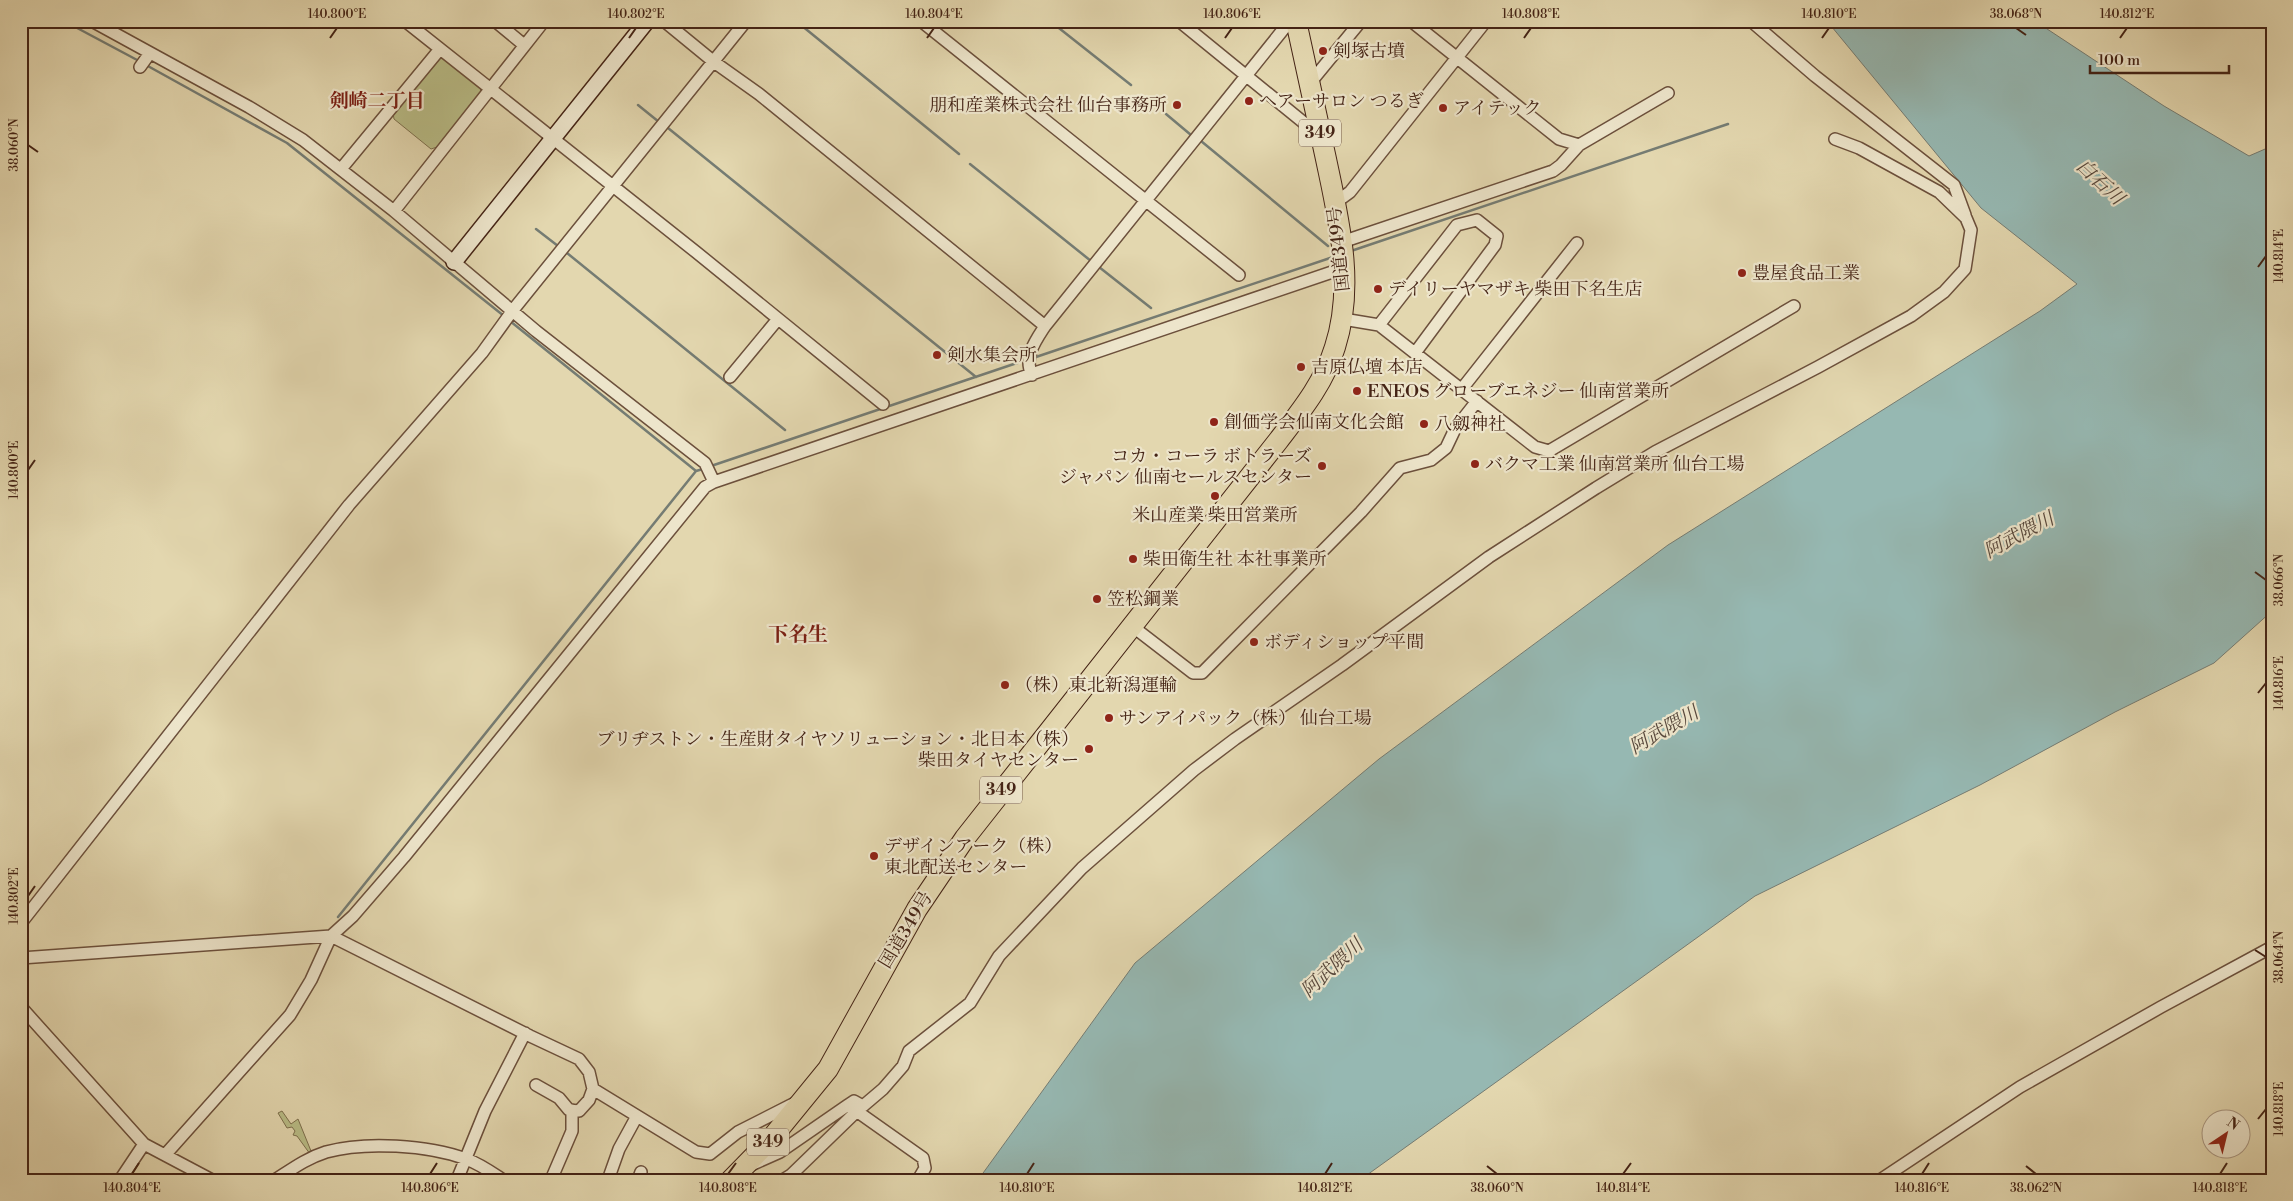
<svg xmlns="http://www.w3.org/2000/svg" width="2293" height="1201" font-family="'Libre Bodoni','Noto Serif JP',serif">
	<rect width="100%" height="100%" fill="#e3d7af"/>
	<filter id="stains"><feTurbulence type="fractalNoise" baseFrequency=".004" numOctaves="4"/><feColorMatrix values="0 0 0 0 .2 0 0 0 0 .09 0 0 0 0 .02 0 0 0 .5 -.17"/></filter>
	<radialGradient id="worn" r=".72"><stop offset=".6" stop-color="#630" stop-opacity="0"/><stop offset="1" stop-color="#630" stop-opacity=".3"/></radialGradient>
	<path fill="#b9bd87" stroke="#7e704e" d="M444 56 480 83 481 93 437 147 431 149 394 119 393 113 435 57Z
		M282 1111 291 1124 298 1119 311 1151 310 1154 297 1136 293 1135 295 1131 292 1127 287 1128 278 1113Z"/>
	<path fill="#96b8b2" stroke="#757c73" d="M1827 21H2035L2164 106 2249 156 2272 146V611L2214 663 2115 712 1980 785 1755 896 1360 1180H978L1135 963 1379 759 1668 545 2040 311 2077 284 1981 208Z"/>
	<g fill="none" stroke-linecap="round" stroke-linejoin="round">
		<path stroke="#757c73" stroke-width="2.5" d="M64 21 139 61
			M796 21 959 154
			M1050 21 1131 85
			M146 65 287 143 504 316
			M638 105 659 122
			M1166 114 1191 135
			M668 128 976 377
			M1201 141 1328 246
			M970 164 1091 261
			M536 229 558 246
			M1351 251 1728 124
			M567 253 785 430
			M1099 267 1151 308
			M510 321 696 471
			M1033 358 1336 256
			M711 466 1026 360
			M338 917 696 471 703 469"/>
		<defs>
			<path id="street" d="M92 21 249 107 303 140 394 211 536 331 705 463 714 482
				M405 21 696 252 883 404
				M495 21 524 45
				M664 21 714 62 759 94 1045 326
				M921 21 1239 275
				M1179 21 1303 122 1320 132
				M1411 21 1559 139 1579 145
				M1751 21 1815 76 1954 185 1965 215
				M140 67 150 53
				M1310 83 1361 21
				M341 169 440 49
				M1335 203 1350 192 1486 21
				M394 211 544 21
				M1342 242 1553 171 1561 165 1579 145 1668 93
				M1343 319 1379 325 1535 447 1549 451 1794 306
				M1379 325 1457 225 1477 220 1497 236 1495 245 1415 353
				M1032 375C1023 357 1036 340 1045 326L1290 21
				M730 377 778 319
				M1461 390 1577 243
				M1132 626 1193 673H1202L1361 512 1400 468 1431 460 1446 448 1455 429 1477 401
				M21 923 349 505 482 353 513 310 746 21
				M21 958 331 936 530 1036 579 1059 589 1072 593 1089 696 1152 710 1154 738 1132 795 1103
				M21 1007 144 1144 212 1180
				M536 1085 559 1098 569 1110 579 1111 589 1100 593 1089
				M848 1105 854 1101 863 1106 883 1089 903 1066 909 1051 970 1003 999 956 1082 868 1194 770 1235 739 1342 665 1489 557 1596 488 1655 452 1818 367 1911 316 1944 292 1965 269 1971 230 1966 218 1939 192 1859 148 1835 139
				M165 1155 290 1015 311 980 331 936 353 916 404 857 705 487 714 482 1344 268
				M751 1165 780 1152 848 1105 923 1158 925 1168 918 1180
				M120 1180 144 1144
				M275 1180C292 1169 307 1158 326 1152 365 1141 428 1145 466 1159 480 1164 491 1172 503 1180
				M457 1180 485 1111 525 1033
				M551 1180 572 1131V1110
				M608 1180 619 1149 637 1116
				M638 1180 641 1172
				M783 1180 791 1175 857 1111
				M1880 1180 2020 1087 2161 1007 2272 947"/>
			<path id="secondary" d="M454 262 647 21"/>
			<path id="highway" d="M731 1180 770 1140 828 1069 917 909 965 838 1278 441C1301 411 1324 383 1335 347 1355 285 1339 221 1326 159 1316 113 1306 67 1296 21"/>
		</defs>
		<use href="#street" stroke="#6c503c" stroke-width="14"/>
		<use href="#secondary" stroke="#442315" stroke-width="18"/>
		<use href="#highway" stroke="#442315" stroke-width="22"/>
		<use href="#street" stroke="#ede5cb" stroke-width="11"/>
		<use href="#secondary" stroke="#ede5cb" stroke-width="15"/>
		<use href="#highway" stroke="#e3d7af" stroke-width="20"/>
	</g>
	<path fill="none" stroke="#442315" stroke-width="2" d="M2016 28 2026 35M330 38 337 28M629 38 636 28M927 38 934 28M1225 38 1232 28M1524 38 1531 28M1822 38 1829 28M2120 38 2127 28M28 145 38 152M2258 267 2266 256M28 470 35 460M2255 572 2266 580M2258 693 2266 683M28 896 35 886M2255 950 2266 957M2258 1119 2266 1109M1487 1166 1497 1174M2026 1166 2036 1174M132 1174 139 1163M430 1174 437 1163M728 1174 736 1163M1027 1174 1034 1163M1325 1174 1332 1163M1623 1174 1631 1163M1922 1174 1929 1163M2220 1174 2227 1163"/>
	<g fill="#8f2418" stroke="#ede5cb" stroke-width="2">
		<circle cx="1323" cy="51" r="5"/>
		<circle cx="1249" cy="101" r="5"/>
		<circle cx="1177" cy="105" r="5"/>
		<circle cx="1443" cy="108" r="5"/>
		<circle cx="1742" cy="273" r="5"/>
		<circle cx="1378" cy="289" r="5"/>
		<circle cx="937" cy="355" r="5"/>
		<circle cx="1301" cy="367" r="5"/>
		<circle cx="1357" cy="391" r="5"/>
		<circle cx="1214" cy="422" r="5"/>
		<circle cx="1424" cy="424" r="5"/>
		<circle cx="1475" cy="464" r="5"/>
		<circle cx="1322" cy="466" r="5"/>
		<circle cx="1215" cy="496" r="5"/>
		<circle cx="1133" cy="559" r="5"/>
		<circle cx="1097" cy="599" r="5"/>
		<circle cx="1254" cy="642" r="5"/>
		<circle cx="1005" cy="685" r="5"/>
		<circle cx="1109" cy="718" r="5"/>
		<circle cx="1089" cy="749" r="5"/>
		<circle cx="874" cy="856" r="5"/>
	</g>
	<g text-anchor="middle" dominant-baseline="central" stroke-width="4.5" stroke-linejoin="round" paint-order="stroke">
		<g fill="#ede5cb" stroke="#775d4c" stroke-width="1">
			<rect x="1299" y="119.5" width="42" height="27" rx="4"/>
			<rect x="980" y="776.5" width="42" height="27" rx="4"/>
			<rect x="747" y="1128.5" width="42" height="27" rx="4"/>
		</g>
		<g font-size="16" font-weight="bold" fill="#442315">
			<text x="1320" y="133">349</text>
			<text x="1001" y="790">349</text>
			<text x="768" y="1142">349</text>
		</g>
		<g font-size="18" fill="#442315" stroke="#ede5cb" text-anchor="start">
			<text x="1333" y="51">剣塚古墳</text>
			<text x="1259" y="101">ヘアーサロン つるぎ</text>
			<text x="1167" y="105" text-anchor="end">朋和産業株式会社 仙台事務所</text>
			<text x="1453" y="108">アイテック</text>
			<text x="1752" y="273">豊屋食品工業</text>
			<text x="1388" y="289">デイリーヤマザキ 柴田下名生店</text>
			<text x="947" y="355">剣水集会所</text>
			<text x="1311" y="367">吉原仏壇 本店</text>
			<text x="1367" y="391">ENEOS グローブエネジー 仙南営業所</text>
			<text x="1224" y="422">創価学会仙南文化会館</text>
			<text x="1434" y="424">八劔神社</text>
			<text x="1312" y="456" text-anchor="end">コカ・コーラ ボトラーズ<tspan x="1312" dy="21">ジャパン 仙南セールスセンター</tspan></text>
			<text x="1485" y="464">バクマ工業 仙南営業所 仙台工場</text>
			<text x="1215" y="515" text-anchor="middle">米山産業 柴田営業所</text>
			<text x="1143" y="559">柴田衛生社 本社事業所</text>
			<text x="1107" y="599">笠松鋼業</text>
			<text x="1264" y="642">ボディショップ平間</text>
			<text x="1015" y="685">（株）東北新潟運輸</text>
			<text x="1119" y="718">サンアイパック（株） 仙台工場</text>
			<text x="1079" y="739" text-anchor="end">ブリヂストン・生産財タイヤソリューション・北日本（株）<tspan x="1079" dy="21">柴田タイヤセンター</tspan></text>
			<text x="884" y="846">デザインアーク（株）<tspan x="884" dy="21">東北配送センター</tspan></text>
		</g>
		<g font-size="18" fill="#442315" stroke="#ede5cb">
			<text transform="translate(1339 249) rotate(-96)">国道349号</text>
			<text transform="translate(906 930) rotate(-59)">国道349号</text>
		</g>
		<g font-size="19" font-weight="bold" fill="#7a1f14" stroke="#ede5cb">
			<text x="377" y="101">剣崎二丁目</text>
		</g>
		<g font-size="19" font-style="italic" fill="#58483c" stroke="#ede5cb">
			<text transform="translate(2100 182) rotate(43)">白石川</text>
			<text transform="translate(2019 535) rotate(-28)">阿武隈川</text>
			<text transform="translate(1664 730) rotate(-30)">阿武隈川</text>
			<text transform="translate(1332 968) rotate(-43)">阿武隈川</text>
		</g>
		<g font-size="20" font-weight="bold" fill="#7a1f14" stroke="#ede5cb">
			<text x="798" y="635">下名生</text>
		</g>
	</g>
	<rect width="2293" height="1201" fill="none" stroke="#e3d7af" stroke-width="55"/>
	<g transform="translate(2226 1134) rotate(35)"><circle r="24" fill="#ede5cb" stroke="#a99782"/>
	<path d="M0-4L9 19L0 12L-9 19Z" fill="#8f2418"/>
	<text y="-8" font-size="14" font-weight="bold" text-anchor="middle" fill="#442315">N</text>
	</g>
	<path d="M2090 65v8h139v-8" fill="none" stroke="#442315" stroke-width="2.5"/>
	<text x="2098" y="65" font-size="15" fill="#442315" stroke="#ede5cb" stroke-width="4" paint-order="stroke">100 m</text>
	<rect x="28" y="28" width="2238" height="1146" fill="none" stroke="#442315" stroke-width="2"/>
	<g font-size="12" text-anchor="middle" fill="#442315">
		<text x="337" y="18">140.800°E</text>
		<text x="636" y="18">140.802°E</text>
		<text x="934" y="18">140.804°E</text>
		<text x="1232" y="18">140.806°E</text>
		<text x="1531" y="18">140.808°E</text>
		<text x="1829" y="18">140.810°E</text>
		<text x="2016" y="18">38.068°N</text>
		<text x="2127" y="18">140.812°E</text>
		<text transform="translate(14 145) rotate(-90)" y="4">38.060°N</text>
		<text transform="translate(2279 256) rotate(-90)" y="4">140.814°E</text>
		<text transform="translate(14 470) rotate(-90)" y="4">140.800°E</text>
		<text transform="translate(2279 580) rotate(-90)" y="4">38.066°N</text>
		<text transform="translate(2279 683) rotate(-90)" y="4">140.816°E</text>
		<text transform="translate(14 896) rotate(-90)" y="4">140.802°E</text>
		<text transform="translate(2279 957) rotate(-90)" y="4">38.064°N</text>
		<text transform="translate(2279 1109) rotate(-90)" y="4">140.818°E</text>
		<text x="132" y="1192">140.804°E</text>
		<text x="430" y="1192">140.806°E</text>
		<text x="728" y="1192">140.808°E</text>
		<text x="1027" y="1192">140.810°E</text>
		<text x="1325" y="1192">140.812°E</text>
		<text x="1497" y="1192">38.060°N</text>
		<text x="1623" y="1192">140.814°E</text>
		<text x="1922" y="1192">140.816°E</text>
		<text x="2036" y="1192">38.062°N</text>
		<text x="2220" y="1192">140.818°E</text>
	</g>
	<rect width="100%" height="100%" filter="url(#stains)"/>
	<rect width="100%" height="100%" fill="url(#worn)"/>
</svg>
